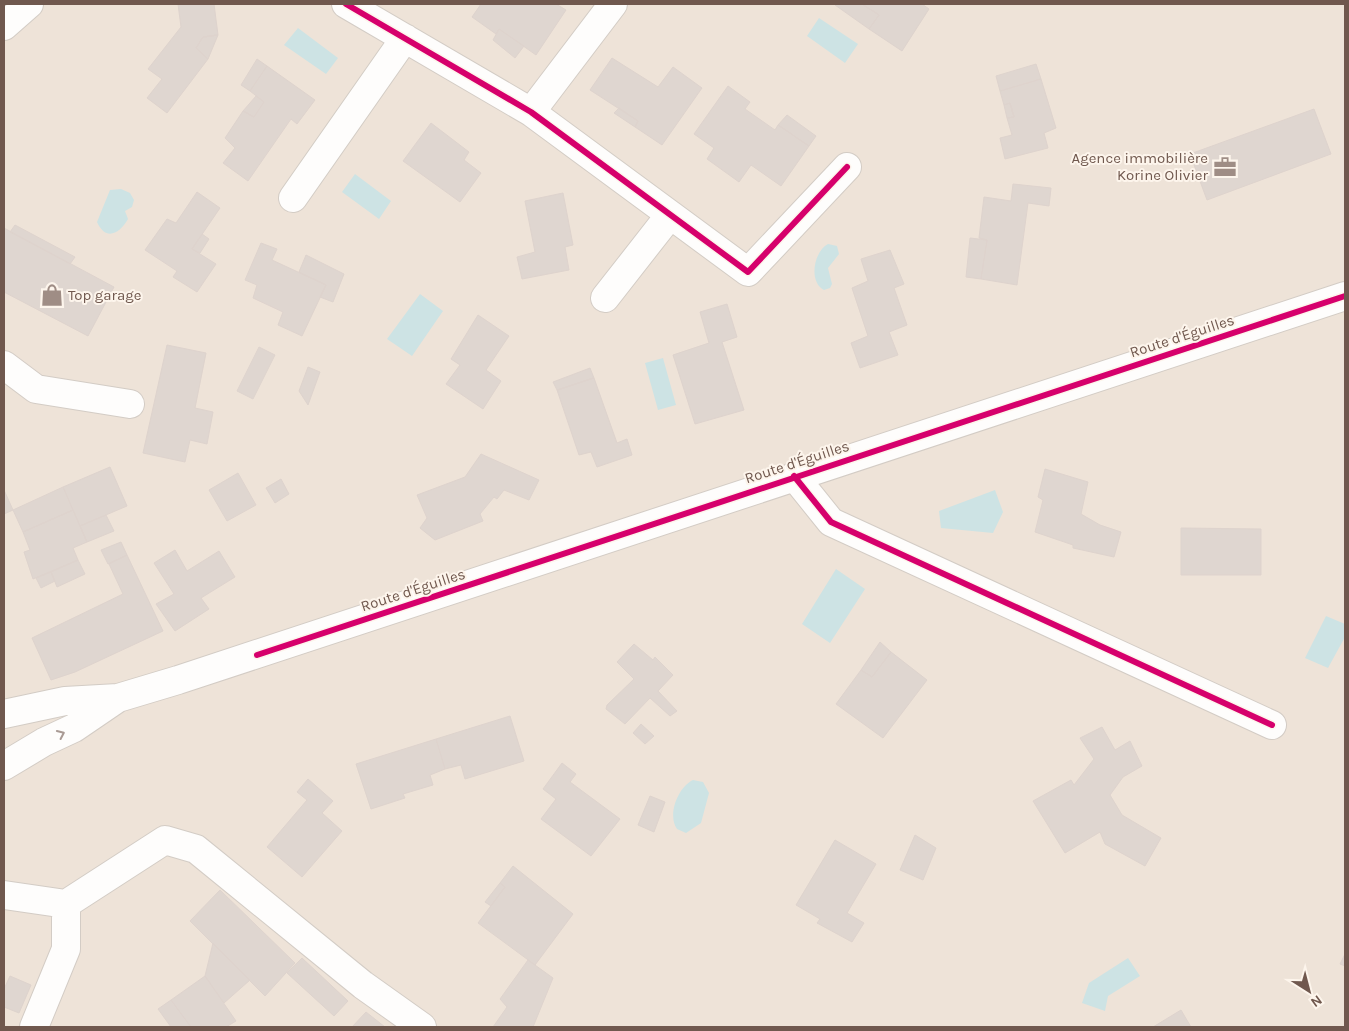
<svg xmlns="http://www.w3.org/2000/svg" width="1349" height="1031" font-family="Karla,sans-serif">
	<rect width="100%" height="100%" fill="#f6f0ea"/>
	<path fill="#eee3d8" d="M4 4H1345V1027H4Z"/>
	<path fill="#cde3e4" d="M819 18 858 44 845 63 807 36Z
		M298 28 338 58 326 74 284 45Z
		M355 174 391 201 379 219 342 192Z
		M121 189 130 193 134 200 132 207 125 211 128 219C120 233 106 242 97 222L110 190Z
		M828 244 837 246 839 254 828 268 832 284 830 288 824 290C808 282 814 251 828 244Z
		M420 294 443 311 412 356 387 339Z
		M663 358 676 405 658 410 645 363Z
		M995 490 1003 512 993 533 941 528 939 511Z
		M836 569 865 589 830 643 802 624Z
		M1326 616 1345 624V637L1328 668 1305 658Z
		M693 780 703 782 709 793 701 823 686 833 677 829C667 815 678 787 693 780Z
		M1128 958 1140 976 1108 996 1105 1011 1082 1003 1089 983Z"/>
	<path fill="#dfd6d0" stroke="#ded3cd" d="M178 4H214L218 35 203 37 196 48 208 59 167 113 147 98 162 79 148 69 181 27Z
		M481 4H556L566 10 536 55 499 29 496 34 472 17Z
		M836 4H862L879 15 869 29 835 5Z
		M862 4H922L929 9 902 51 869 29 879 15Z
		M499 29 524 46 515 58 493 40Z
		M218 35 208 59 196 48 203 37Z
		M612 58 658 87 673 67 702 88 662 145 635 127 638 121 590 90Z
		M257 59 267 66 250 91 241 85Z
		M1036 64 1041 79 1000 91 996 76Z
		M267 66 315 100 297 124 291 119 248 181 223 163 235 148 225 138 243 111 254 117 264 102 250 91Z
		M1041 79 1056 128 1044 133 1048 148 1005 159 1000 138 1012 135 1007 118 1014 117 1010 103 1004 105 1000 91Z
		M728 86 750 102 745 109 775 130 778 125 809 146 781 186 751 165 739 182 707 159 714 148 694 134Z
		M256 96 264 102 254 117 243 111Z
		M1010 103 1014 117 1007 118 1004 105Z
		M619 108 638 121 635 127 614 113Z
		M1314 109 1331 154 1207 200 1190 154Z
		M787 115 816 136 809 146 778 125Z
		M431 123 469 152 464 160 481 173 460 202 403 161Z
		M1013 184 1051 188 1049 206 1028 203 1017 285 981 279 987 240 979 238 984 197 1011 201Z
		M197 192 220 208 192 249 216 264 197 292 173 277 177 271 145 250 167 219 176 223Z
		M563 193 573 245 565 247 569 270 522 279 517 257 535 252 525 201Z
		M15 225 75 257 70 264 10 232Z
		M4 228 114 287 88 336 4 292Z
		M202 234 209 239 200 253 192 249Z
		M970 238 987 240 981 279 966 277Z
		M261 243 277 249 272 260 326 285 302 336 278 325 283 312 253 298 257 285 245 280Z
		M890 250 904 284 894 288 907 325 889 332 898 355 860 368 851 343 868 336 852 288 868 281 861 259Z
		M306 255 344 274 333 302 320 297 326 285 299 272Z
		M727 304 737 337 722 342 744 410 695 424 673 355 709 343 700 312Z
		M478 315 509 336 486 370 501 381 483 409 446 384 460 365 451 359Z
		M167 345 206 353 195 408 213 412 207 444 190 440 185 462 143 453Z
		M259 347 275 355 253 399 237 391Z
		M308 367 320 372 308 405 299 391Z
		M590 368 594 378 557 390 553 382Z
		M594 378 617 443 627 439 632 455 597 467 591 452 579 455 557 390Z
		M481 454 539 480 529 500 504 490 497 499 494 497 480 514 483 521 435 540 420 528 427 518 417 495 465 477Z
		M110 467 127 506 80 526 63 487Z
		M1045 469 1088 482 1081 514 1100 525 1121 532 1114 557 1073 548V545L1035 532 1043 500 1038 497Z
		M238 473 256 505 227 521 209 490Z
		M281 479 289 494 275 503 266 488Z
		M63 487 73 510 23 532 13 510Z
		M4 490 13 510 4 514Z
		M73 510 87 542 73 548 78 560 33 579 24 552 30 550 23 532Z
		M106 515 114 531 87 542 80 526Z
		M1181 528 1261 529V575H1181Z
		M121 542 127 555 108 564 101 550Z
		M175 550 187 571 219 551 235 577 201 598 209 609 175 631 156 604 174 594 154 563Z
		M127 555 163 631 75 672 51 680 32 638 123 594 109 564Z
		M78 560 85 574 57 587 51 572Z
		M51 572 55 581 41 588 36 578Z
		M880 642 891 652 872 677 861 670Z
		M634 644 653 660 655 657 673 675 658 691 677 711 670 716 650 698 625 724 606 709 607 705 634 679 617 662Z
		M891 652 927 680 883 738 836 704 861 670 872 677Z
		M510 716 524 761 465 779 461 765 445 769 436 739Z
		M641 724 654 736 645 744 633 733Z
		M1102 727 1115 750 1130 741 1142 766 1123 777 1110 795 1122 815 1161 838 1145 866 1105 844 1100 832 1065 853 1033 801 1071 780 1074 785 1094 759 1080 738Z
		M436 739 445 769 430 775 433 785 403 794 405 798 371 809 356 764Z
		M562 763 576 774 570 782 620 819 591 856 541 819 556 799 543 789Z
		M308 779 333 801 322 813 342 831 302 877 267 847 307 800 297 792Z
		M650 796 665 802 654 832 638 825Z
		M915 835 936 848 923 880 900 870Z
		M835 840 876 864 847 913 864 923 852 942 817 923 820 919 796 905Z
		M513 866 573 914 535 965 478 923 505 887 500 883Z
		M500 883 505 887 491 906 485 902Z
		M220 890 295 963 265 996 190 921Z
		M213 943 250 980 224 1003 205 976Z
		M1345 954V966L1340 964Z
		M302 958 348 1001 334 1016 287 973Z
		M528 960 553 978 533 1027H493L507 1007 500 999Z
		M10 976 31 985 19 1013 4 1007V989Z
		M205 976 236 1021 226 1027H191L171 1000Z
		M171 1000 191 1027H171L158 1009Z
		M1181 1010 1191 1027H1153Z
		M366 1012 385 1027H352Z"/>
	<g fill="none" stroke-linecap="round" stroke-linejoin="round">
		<defs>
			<path id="minor" d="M346 4 531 112 748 272 847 167
				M4 26 29 4
				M531 112 613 4
				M293 198 405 38
				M605 298 670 215
				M4 365 36 389 130 404
				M794 476 831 522 1272 725
				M4 714 65 701 118 698 178 680 1345 296
				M4 766 44 742 74 728 118 698
				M4 895 66 904 165 840 196 849 363 985 422 1027
				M34 1027 66 949V904"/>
		</defs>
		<use href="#minor" stroke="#d3ccc5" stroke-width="30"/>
		<use href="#minor" stroke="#fefdfc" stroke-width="28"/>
		<defs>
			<path id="cycleway" d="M346 4 531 112 748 272 847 167
				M794 476 831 522 1272 725
				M257 655 1345 296"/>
		</defs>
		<use href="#cycleway" stroke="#fdf5ec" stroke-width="9"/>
		<use href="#cycleway" stroke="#d6006c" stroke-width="6"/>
	</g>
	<defs><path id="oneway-chevron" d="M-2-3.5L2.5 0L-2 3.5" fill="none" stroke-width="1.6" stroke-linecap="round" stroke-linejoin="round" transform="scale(1.25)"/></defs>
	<use stroke="#a99a94" href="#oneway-chevron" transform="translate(61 734) rotate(-25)"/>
	<defs>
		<symbol id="office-bare" viewBox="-9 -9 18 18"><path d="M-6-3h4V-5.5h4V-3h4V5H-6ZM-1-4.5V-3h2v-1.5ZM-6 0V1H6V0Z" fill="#9f8d85" stroke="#fdf5ec" stroke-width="2.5" paint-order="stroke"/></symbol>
		<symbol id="shop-bare" viewBox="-9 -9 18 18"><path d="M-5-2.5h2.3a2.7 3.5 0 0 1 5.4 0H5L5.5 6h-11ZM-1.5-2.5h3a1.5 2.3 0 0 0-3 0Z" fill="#9f8d85" stroke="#fdf5ec" stroke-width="2.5" paint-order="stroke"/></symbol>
	</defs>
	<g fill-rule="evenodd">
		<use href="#office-bare" x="1209" y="151" width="32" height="32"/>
		<use href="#shop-bare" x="36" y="279" width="32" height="32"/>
	</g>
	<g text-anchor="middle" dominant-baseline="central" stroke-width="4" stroke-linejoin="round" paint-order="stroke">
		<g font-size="15" fill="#70584e" stroke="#fdf5ec" text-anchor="end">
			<text x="1208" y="158">Agence immobilière<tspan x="1208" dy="17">Korine Olivier</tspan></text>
			<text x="68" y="295" text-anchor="start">Top garage</text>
		</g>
		<g font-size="15" fill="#70584e" stroke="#fdf5ec">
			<text transform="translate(1182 336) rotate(-18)">Route d'Éguilles</text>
			<text transform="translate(797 462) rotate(-18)">Route d'Éguilles</text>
			<text transform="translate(413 590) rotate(-18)">Route d'Éguilles</text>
		</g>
	</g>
	<rect width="1349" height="1031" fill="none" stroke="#70584e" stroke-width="10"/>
	<g transform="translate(1309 991) rotate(144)" stroke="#fdf5ec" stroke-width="4" paint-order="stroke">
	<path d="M0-4L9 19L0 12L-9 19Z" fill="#70584e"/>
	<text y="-8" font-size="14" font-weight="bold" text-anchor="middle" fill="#70584e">N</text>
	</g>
</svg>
